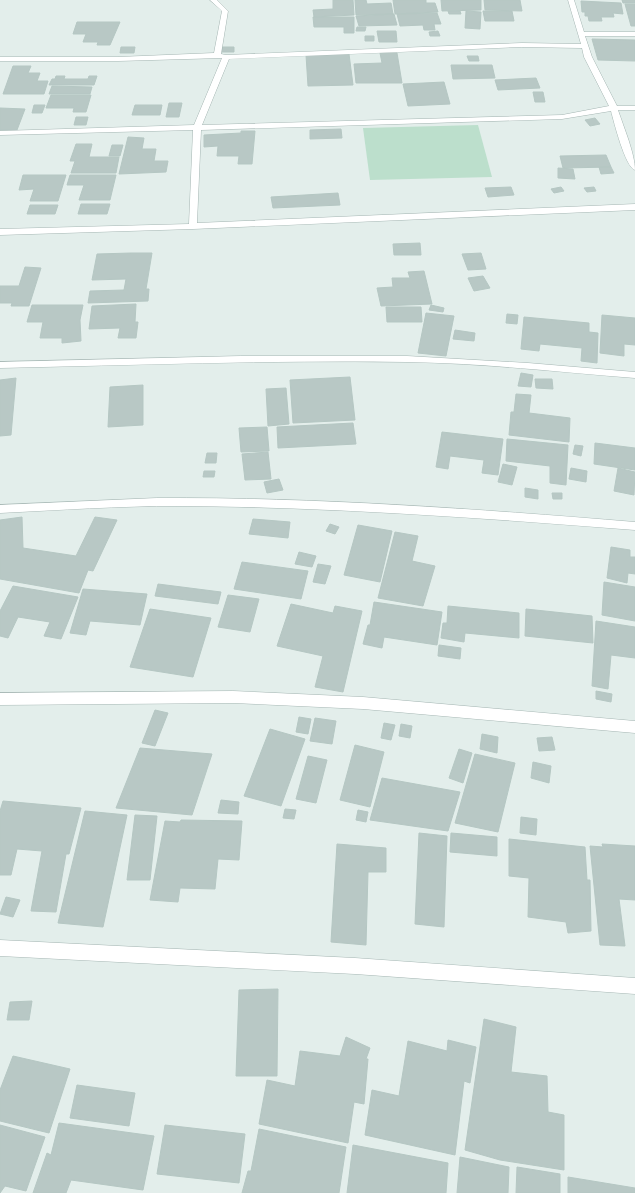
<svg xmlns="http://www.w3.org/2000/svg" width="635" height="1193" font-family="'PT Sans Narrow',sans-serif">
	<rect width="100%" height="100%" fill="#e3eeeb"/>
	<path fill="#bcdfcc" d="M478 125 492 177 370 180 363 128Z"/>
	<path fill="#b8c8c5" stroke="#b5c7c3" d="M333 0H353L354 15 314 17 313 10 333 9Z
		M355 0H366L367 4 391 3 393 14 356 15Z
		M393 0H426V3H435L438 12 395 14Z
		M441 0H481V10L442 11Z
		M484 0H520L522 11 485 10Z
		M622 0H635V3H623Z
		M581 1 621 3 623 14 613 13 614 17H601L602 21H589L588 16H585V12H582Z
		M625 4H635V26H631Z
		M448 11H460L461 14H449Z
		M466 11 481 12 480 29 465 28Z
		M483 11H512L514 21H485Z
		M437 13 441 24H434L435 30H424L423 25 400 26 397 14Z
		M394 14 397 25 359 26 356 16Z
		M313 17H354V33H344V27H314Z
		M77 22H120L110 45H97L98 42H83L86 34H73Z
		M357 27H366L365 31H356Z
		M377 31H396L397 42H379Z
		M438 31 440 36H430L429 32Z
		M365 36H374V41H365Z
		M592 39 635 40V61L598 60Z
		M121 47H135L134 53H120Z
		M222 47H234V52H221Z
		M380 53H397L402 83H356L354 64 382 63Z
		M349 54 353 85 308 86 306 55Z
		M467 56H478L479 61H469Z
		M451 65H492L495 78 453 79Z
		M13 66H31L28 73H40L37 81H48L44 94H3Z
		M56 76H65L64 79H88L89 76H97L94 85H49L52 79H55Z
		M536 78 540 88 498 90 495 80Z
		M444 82 450 104 408 106 403 84Z
		M52 86 92 87 90 94H49Z
		M533 92H543L545 102H535Z
		M51 95H91L86 112H73L74 108H46Z
		M169 103H182L179 117H166Z
		M34 105H45L42 113H32Z
		M135 105H162L160 115H132Z
		M0 108 25 109 17 130H0Z
		M76 117H88L86 125H74Z
		M595 118 600 124 590 126 585 120Z
		M341 129 342 138 310 139V130Z
		M241 131H255L252 164H238L239 156H217L218 146 204 147V135L241 133Z
		M128 137 144 138 142 149H156L154 161H168L166 172 119 174Z
		M76 144H92L89 157H119L116 173H71L75 161H70Z
		M112 145H123L120 156H109Z
		M606 155 611 167 563 168 560 156Z
		M599 167H611L614 173 601 174Z
		M558 168 573 169 575 179 558 178Z
		M23 175H66L58 201H30L34 189 19 190Z
		M70 175H116L110 200H79L84 185H67Z
		M511 187 514 195 488 197 485 188Z
		M561 187 564 191 554 193 551 189Z
		M594 187 596 191 587 192 584 188Z
		M338 193 340 205 273 208 271 197Z
		M81 204H110L107 214H78Z
		M30 205H58L55 214H27Z
		M420 243 421 255H394L393 244Z
		M131 253H152L146 289H149L148 301 88 303 90 291 124 290 126 279 92 280 97 254Z
		M481 253 486 269 468 270 462 254Z
		M25 267 41 268 29 306H11L12 303H0V286H19Z
		M424 271 432 304 381 306 377 288 393 287 392 278H410L408 272Z
		M483 276 490 288 474 291 468 278Z
		M136 304 135 322H138L136 338H118L120 328 89 329 92 306Z
		M32 305H83L80 320 81 341 62 343V338H40L43 322H27Z
		M431 305 444 308 443 312 429 310Z
		M386 307H421L422 322H387Z
		M426 313 454 316 446 356 418 353Z
		M507 314 518 315 517 324 506 323Z
		M602 315 635 318V345L624 344V356L600 353Z
		M524 317 589 323V332L598 333 597 363 581 361 582 348 540 344 539 351 521 349Z
		M455 330 475 333 474 341 453 339Z
		M521 373 533 375 531 387 518 386Z
		M350 377 355 420 293 423 290 380Z
		M16 378 11 435 0 436V380Z
		M535 379H552L553 389 536 388Z
		M143 385V425L108 427 110 387Z
		M286 388 289 424 268 426 266 389Z
		M516 394 531 395 529 413 570 418 569 442 509 435 511 412H514Z
		M353 423 356 444 278 448 277 427Z
		M267 427 269 451 241 452 239 428Z
		M442 432 503 439 498 475 482 473 484 460 450 456 448 469 436 467Z
		M507 439 568 445 566 485 550 483V466L506 461Z
		M595 443 635 448V470L594 464Z
		M575 445 583 446 581 456 573 454Z
		M268 452 271 479 245 480 242 454Z
		M207 453H217L216 463H205Z
		M503 464 517 467 512 485 498 482Z
		M571 468 587 471 586 482 569 479Z
		M618 468 635 472 634 495 614 491Z
		M204 471H215L214 477H203Z
		M279 479 283 490 267 493 264 482Z
		M525 488 538 490V499L525 497Z
		M552 493H562V499H553Z
		M22 517 23 548 76 556 95 517 117 520 93 571 88 570 79 593 0 579V520Z
		M253 519 290 522 288 538 249 534Z
		M330 524 339 527 335 534 326 531Z
		M358 525 392 531 380 582 344 575Z
		M395 532 418 536 412 561 435 566 423 606 378 598Z
		M611 547 630 550V557H635V574L628 573 627 583 607 578Z
		M299 552 316 556 312 567 295 564Z
		M242 562 308 571 301 599 234 589Z
		M318 564 331 566 325 584 313 582Z
		M604 582 635 587V621L602 615Z
		M158 584 221 592 218 604 155 596Z
		M13 586 78 597 61 639 44 636 50 622 18 617 8 638 0 636V611Z
		M83 589 147 594 140 625 90 621 86 635 70 633Z
		M228 595 259 599 250 632 218 627Z
		M374 602 442 612 437 645 384 637 382 648 363 644 368 625H370Z
		M291 604 333 613 335 606 362 611 343 692 315 687 323 656 277 646Z
		M448 606 519 613V638L465 633 464 642 441 638 443 623H447Z
		M150 609 211 618 193 677 130 667Z
		M526 609 592 616 593 643 525 636Z
		M596 621 635 627V658L611 655 608 689 592 686Z
		M439 645 461 648 460 659 438 656Z
		M596 691 612 694 611 702 596 699Z
		M155 710 168 713 155 746 142 743Z
		M299 717 311 719 308 734 296 732Z
		M315 718 336 721 332 744 310 741Z
		M384 723 395 725 391 740 381 738Z
		M401 724 412 726 410 738 399 736Z
		M270 729 305 739 281 806 244 796Z
		M482 734 498 737 497 753 480 749Z
		M552 737 555 750 539 751 537 738Z
		M355 745 384 752 370 807 340 800Z
		M140 748 212 754 192 815 116 808Z
		M459 749 472 753 463 783 449 778Z
		M475 754 515 763 498 832 455 823Z
		M308 756 327 760 316 803 296 799Z
		M533 762 551 766 549 783 531 778Z
		M382 778 460 792 448 831 370 820Z
		M221 800 239 802 238 814 218 813Z
		M3 801 81 808 69 854H66L56 912 31 911 42 851 17 849 11 875H0V811Z
		M285 809 296 810 294 819 283 818Z
		M358 810 368 812 366 822 356 820Z
		M85 811 127 815 103 927 58 923Z
		M135 815 157 816 150 880H127Z
		M521 817 537 819 536 835 520 833Z
		M181 820 242 821 239 860 218 859 215 889 180 888 178 902 150 900 165 821 180 822Z
		M419 833 447 836 444 927 415 924Z
		M451 833 497 837V856L450 852Z
		M509 839 585 847 587 880H590L591 931 568 933 566 922 528 917 529 878 509 876Z
		M337 844 386 848V872H368L366 945 331 942Z
		M602 844 635 846V900L619 899 625 946 600 945 590 846 603 847Z
		M6 897 20 900 13 917 0 914Z
		M278 989 277 1076H236L239 990Z
		M32 1001 29 1020H7L10 1002Z
		M484 1019 516 1027 511 1072 547 1076 548 1112 564 1115V1170L500 1160 465 1150Z
		M346 1037 370 1048 366 1059H368L364 1104 354 1102 348 1143 259 1124 267 1080 295 1086 300 1051 340 1056Z
		M448 1040 476 1047 470 1083 464 1081 455 1155 365 1135 372 1090 399 1096 408 1041 447 1051Z
		M13 1056 70 1069 49 1133 0 1121V1090Z
		M77 1085 135 1093 129 1126 70 1118Z
		M59 1123 154 1136 143 1190 71 1180 66 1193H33L47 1153 51 1155Z
		M0 1125 45 1137 26 1191 5 1186 0 1193Z
		M165 1125 245 1134 239 1183 157 1174Z
		M259 1129 346 1147 339 1193H242L248 1171H251Z
		M353 1145 448 1163 446 1193H347Z
		M460 1157 509 1167 508 1193H457Z
		M517 1167 560 1174V1193H516Z
		M568 1177 635 1188V1193H568Z"/>
	<g fill="none" stroke-linecap="round" stroke-linejoin="round">
		<defs>
			<path id="minor" d="M210 0H217L228 11 221 54 226 55 522 43 581 44 568 0H574L584 32H635V36H585L592 57 617 106H635V110H618C624 128 635 154 635 170 625 167 614 122 611 111L562 119 201 130 197 223 635 204V210L193 229 0 235V229L189 224 193 130 0 135V131L194 125 222 58 118 61H0V57H118L214 53 222 11ZM522 47 582 48 584 57 609 106 562 115 202 125 229 59Z
				M241 356H407L528 363 635 372V378C559 372 482 363 406 362 270 360 135 365 0 368V362Z
				M157 498C316 497 476 509 635 522V530C483 518 331 507 179 506 119 506 60 510 0 513V505Z
				M233 691 363 697 635 721V733L363 709 233 703 0 705V693Z
				M0 940 355 958 635 978V994L355 974 0 956Z"/>
		</defs>
		<use href="#minor" stroke="#a5b6b3" stroke-width="1"/>
		<use href="#minor" fill="#fff" fill-rule="evenodd"/>
	</g>
</svg>
